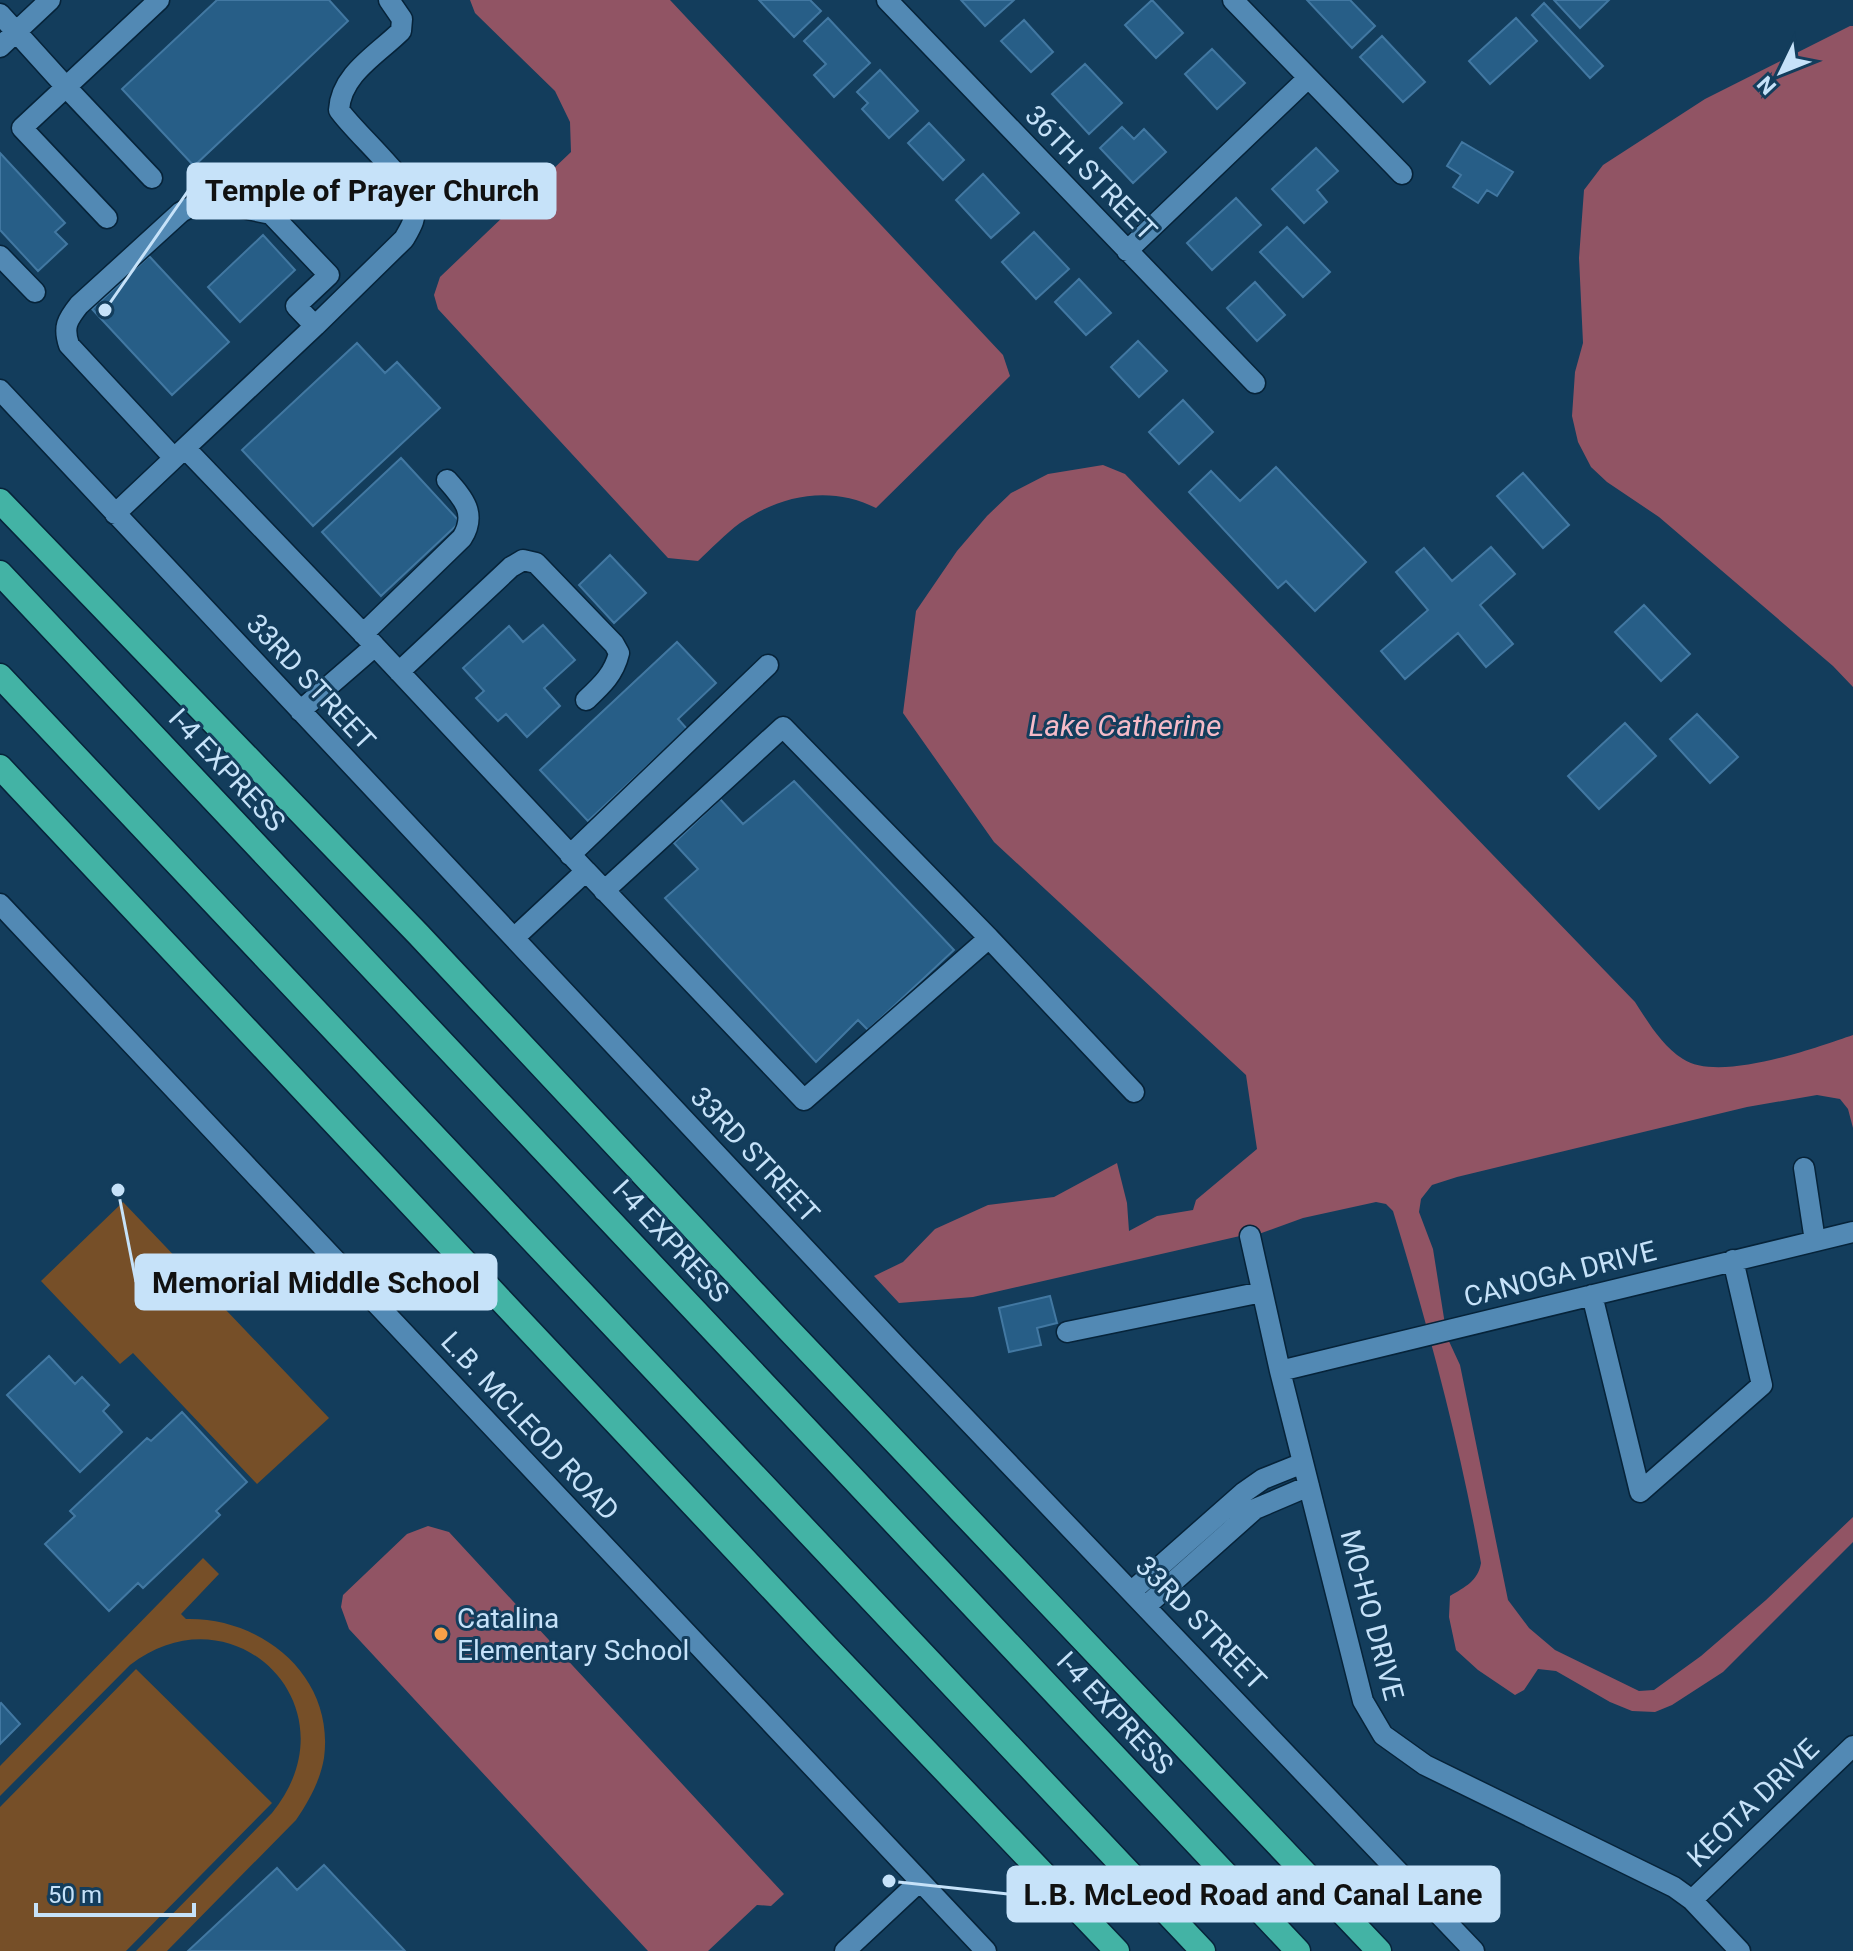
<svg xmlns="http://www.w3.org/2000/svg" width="1853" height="1951" font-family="Roboto,sans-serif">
	<rect width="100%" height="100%" fill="#133d5c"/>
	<path fill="#764f28" d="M123 1202 329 1418 257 1484 133 1353 120 1364 41 1281Z
		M203 1558 219 1574 181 1614 186 1619C262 1617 335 1676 324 1758 320 1781 309 1801 296 1820L167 1951H136L272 1813C358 1707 233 1585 130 1665L0 1796V1766Z
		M136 1669 272 1803 126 1951H0V1807Z"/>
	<path fill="#915464" d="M470 0H670L1003 355 1010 376 876 508C830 485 781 495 740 523 725 534 711 549 698 561L668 558 438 309 434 295 440 277 571 152 570 122 555 91 475 13Z
		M1850 26H1853V687L1833 666 1659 517 1607 482 1591 467 1578 442 1572 416 1575 372 1583 343 1579 258 1584 190 1603 165 1705 99Z
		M1103 465 1125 474 1635 1002C1648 1022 1662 1046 1683 1059 1719 1083 1815 1048 1853 1035V1128L1848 1109 1840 1099 1817 1095 1747 1107 1457 1177 1432 1185 1421 1199 1419 1212 1433 1249 1447 1337 1460 1365 1508 1600 1529 1628 1555 1650 1639 1691 1654 1690 1701 1656 1766 1600 1853 1517V1542L1723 1672 1672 1705 1655 1712 1632 1711 1610 1702 1556 1671 1538 1669 1524 1690 1515 1695 1478 1670 1456 1650 1449 1617 1450 1596C1465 1587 1478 1581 1481 1563 1460 1444 1428 1326 1393 1211L1386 1204 1376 1202 1303 1218 1256 1235 1240 1236 973 1297 899 1303 874 1276 903 1262 935 1229 988 1205 1054 1197 1117 1163 1127 1203 1129 1231 1157 1216 1193 1210 1196 1200 1257 1149 1246 1075 994 842 903 713 916 611 957 551 987 516 1011 493 1048 474Z
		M428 1526 449 1532 784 1894 771 1906 757 1905 708 1951H648L349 1629 341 1607 343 1595 407 1534Z"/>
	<path fill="#275e87" stroke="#4278a2" stroke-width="2" d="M217 0H329L348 21 194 166 122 89Z
		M759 0H810L821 11 794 37Z
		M961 0H1014L985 26Z
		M1152 0 1183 33 1156 58 1125 25Z
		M1307 0H1350L1375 26 1352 48Z
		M1554 0H1609L1580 28Z
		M1544 3 1603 66 1590 78 1532 15Z
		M828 18 870 63 834 97 814 75 826 64 804 41Z
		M1516 18 1537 41 1490 84 1469 61Z
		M1024 20 1053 52 1031 72 1001 41Z
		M1382 36 1425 82 1403 102 1360 57Z
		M1212 49 1245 83 1217 109 1185 74Z
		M1085 64 1122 103 1089 134 1052 94Z
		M880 70 918 111 889 138 862 109 868 103 857 92Z
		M929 123 964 160 943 180 908 143Z
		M1122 127 1134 139 1144 129 1166 152 1133 183 1100 148Z
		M1462 142 1513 172 1497 196 1487 190 1478 203 1453 187 1461 175 1447 166Z
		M1316 148 1338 171 1317 190 1327 202 1304 223 1272 189Z
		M0 153 65 223 55 232 67 244 38 271 0 230Z
		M983 174 1019 213 991 238 956 200Z
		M1236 198 1261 225 1212 270 1187 243Z
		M1287 227 1330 272 1303 297 1260 252Z
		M1034 232 1069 269 1036 299 1002 262Z
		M263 235 295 270 240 322 208 287Z
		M149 256 229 342 172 395 92 309Z
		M1079 279 1111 313 1086 335 1055 302Z
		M1255 282 1285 315 1257 341 1227 308Z
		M1138 341 1167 371 1139 397 1111 367Z
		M357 343 385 373 397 362 440 408 313 526 242 450Z
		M1183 400 1213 432 1179 464 1149 432Z
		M401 458 460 522 381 596 322 532Z
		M1276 467 1366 562 1315 611 1286 581 1278 588 1189 492 1211 471 1240 501Z
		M1523 473 1569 525 1543 548 1497 496Z
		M1491 547 1515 574 1480 605 1513 644 1486 667 1458 633 1405 679 1381 651 1428 610 1396 572 1424 548 1452 581Z
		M610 555 646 593 614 623 579 585Z
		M1644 605 1690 654 1661 681 1615 632Z
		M543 625 575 660 544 688 560 706 527 737 506 714 498 721 476 698 484 691 463 668 509 626 523 642Z
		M677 642 716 683 678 719 687 729 588 821 540 770Z
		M1697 714 1738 757 1710 783 1670 739Z
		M1625 723 1656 756 1599 809 1568 776Z
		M794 781 954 950 868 1030 858 1020 816 1062 665 898 698 869 674 843 720 799 743 824Z
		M1050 1296 1057 1323 1037 1328 1041 1345 1009 1352 999 1308Z
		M49 1356 75 1384 82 1377 109 1405 103 1411 122 1432 80 1472 7 1395Z
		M182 1412 247 1482 216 1511 220 1515 143 1588 138 1583 109 1611 45 1544 75 1516 70 1511 147 1438 151 1441Z
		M1 1703 20 1724 0 1744V1704Z
		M324 1865 405 1951H188L277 1868 297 1890Z"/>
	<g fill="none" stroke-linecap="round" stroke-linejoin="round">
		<defs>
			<path id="minor" d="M887 0 1255 383
				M1233 0 1402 174
				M0 14 66 87 159 0
				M0 47 50 0
				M107 218 22 128 66 87 152 178
				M1127 251 1307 79
				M0 256 35 292
				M315 326 404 239C411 227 417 218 414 204 410 180 355 133 339 110 341 74 378 54 401 31L402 19 389 0
				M0 390 902 1352 1474 1951
				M174 458 69 345C63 327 67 320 79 305L181 212 204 200 271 214 329 275 296 306 315 326 185 448
				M115 514 185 448 375 646
				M363 634 462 538C477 514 464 499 447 480
				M399 672 511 567 523 560 536 563 614 644 619 653C614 674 602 685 586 700
				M300 711 375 646 586 871 514 938
				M570 855 768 665
				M586 871 804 1100 989 938 1134 1092
				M604 891 783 727 989 938
				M0 904 986 1951
				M1804 1168 1815 1241
				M1250 1236 1280 1371 1363 1701 1383 1735 1425 1765 1674 1887 1692 1900 1740 1951
				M1592 1295 1640 1492 1762 1385 1733 1260
				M1067 1332 1262 1292
				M1280 1371 1853 1232
				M1132 1591 1243 1493 1263 1479 1303 1463
				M1146 1606 1255 1509 1309 1486
				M1692 1900 1853 1746
				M845 1951 920 1881"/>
			<path id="highway" d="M0 501 418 934 787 1328 1379 1951
				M0 573 1298 1951
				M0 676 1203 1951
				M0 767 824 1644 1117 1951"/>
		</defs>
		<use href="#minor" stroke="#062339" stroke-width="23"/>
		<use href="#highway" stroke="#062339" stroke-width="27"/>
		<use href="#minor" stroke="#5289b4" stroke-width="20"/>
		<use href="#highway" stroke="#43b3a5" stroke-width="24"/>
	</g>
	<circle fill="#f7a148" stroke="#133d5c" stroke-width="3" cx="441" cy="1634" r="8"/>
	<g text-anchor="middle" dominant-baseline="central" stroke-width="6" stroke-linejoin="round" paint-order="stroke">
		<g font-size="28" fill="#c6e2f9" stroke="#133d5c">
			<text transform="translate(1091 173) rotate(46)">36TH STREET</text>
			<text transform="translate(311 682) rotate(47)">33RD STREET</text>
			<text transform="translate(227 770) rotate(47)">I-4 EXPRESS</text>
			<text transform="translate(755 1155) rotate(47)">33RD STREET</text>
			<text transform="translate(671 1241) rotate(47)">I-4 EXPRESS</text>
			<text transform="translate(1560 1274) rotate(-14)">CANOGA DRIVE</text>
			<text transform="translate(530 1426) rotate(47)">L.B. MCLEOD ROAD</text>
			<text transform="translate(1372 1615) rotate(75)">MO-HO DRIVE</text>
			<text transform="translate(1201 1623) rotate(46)">33RD STREET</text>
			<text transform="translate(1115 1713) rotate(47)">I-4 EXPRESS</text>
			<text transform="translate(1753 1803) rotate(-44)">KEOTA DRIVE</text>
		</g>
		<g font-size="28" fill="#c6e2f9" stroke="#133d5c" text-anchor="start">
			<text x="457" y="1618">Catalina<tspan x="457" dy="32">Elementary School</tspan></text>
		</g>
		<g font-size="30" font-style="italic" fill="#f5bbc8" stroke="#133d5c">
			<text x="1125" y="725">Lake Catherine</text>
		</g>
	</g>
	<path fill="none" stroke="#c6e2f9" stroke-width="3" d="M105 310L188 191M118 1190L136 1282M889 1881L1008 1894"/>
	<g fill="#c6e2f9" stroke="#133d5c" stroke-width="3">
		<circle cx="105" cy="310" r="8"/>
		<circle cx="118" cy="1190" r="8"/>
		<circle cx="889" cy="1881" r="8"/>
	</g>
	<g fill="#c6e2f9" stroke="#c6e2f9" stroke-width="3">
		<rect x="188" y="164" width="367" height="54" rx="8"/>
		<rect x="136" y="1255" width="360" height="54" rx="8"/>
		<rect x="1008" y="1867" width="491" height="54" rx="8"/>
	</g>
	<g font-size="30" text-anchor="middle" font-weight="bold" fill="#111">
		<text x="372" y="201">Temple of Prayer Church</text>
		<text x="316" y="1293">Memorial Middle School</text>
		<text x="1253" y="1905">L.B. McLeod Road and Canal Lane</text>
	</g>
	<g transform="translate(1781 72) rotate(227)" stroke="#133d5c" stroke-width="6" paint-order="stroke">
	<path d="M0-6L14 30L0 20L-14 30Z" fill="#c6e2f9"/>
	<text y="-12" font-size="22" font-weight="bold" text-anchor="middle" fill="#c6e2f9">N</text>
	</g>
	<path d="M36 1903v12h158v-12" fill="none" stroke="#c6e2f9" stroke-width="4"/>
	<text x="48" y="1903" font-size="24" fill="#c6e2f9" stroke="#133d5c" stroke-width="6" paint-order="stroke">50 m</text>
</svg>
